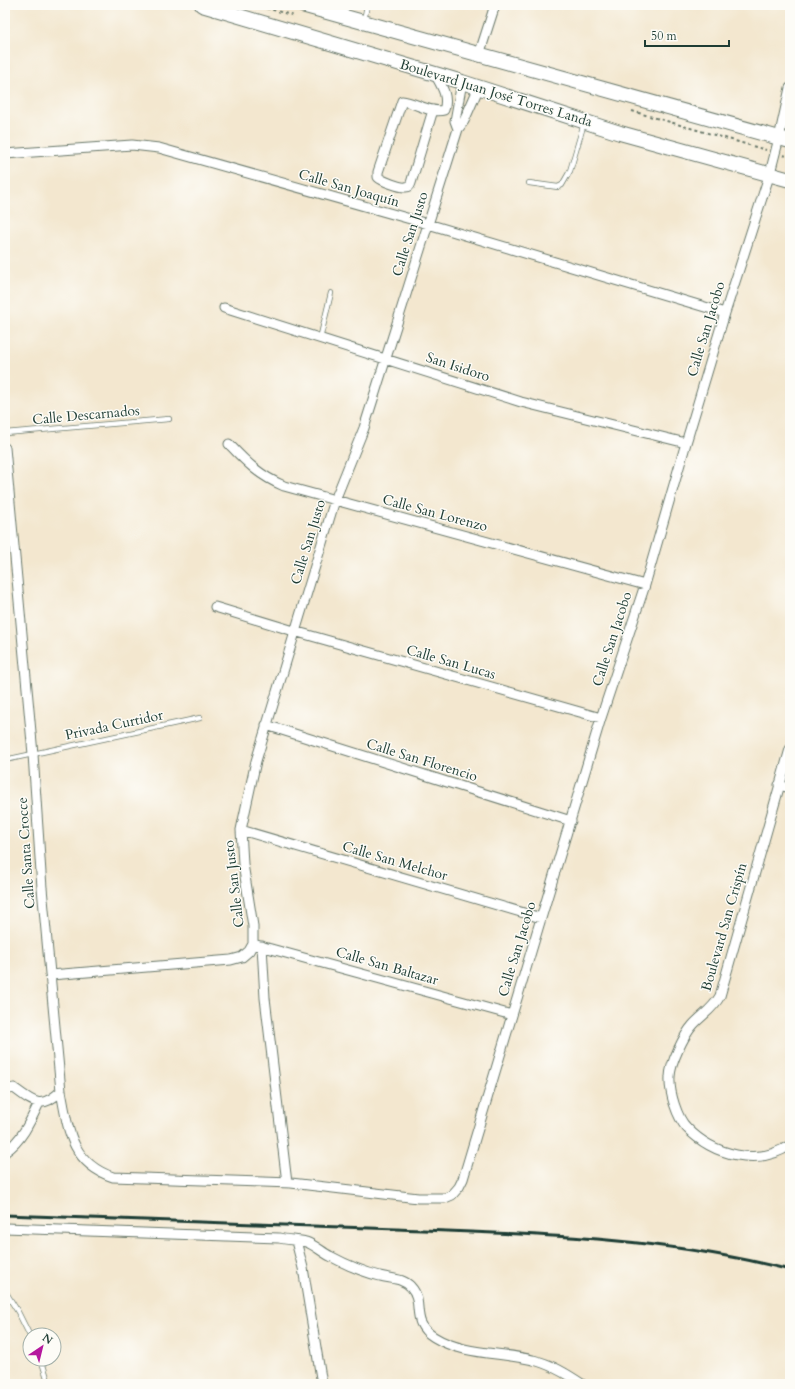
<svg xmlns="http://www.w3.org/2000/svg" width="795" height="1389" font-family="Cardo,serif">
	<rect width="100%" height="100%" fill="#fdfcf7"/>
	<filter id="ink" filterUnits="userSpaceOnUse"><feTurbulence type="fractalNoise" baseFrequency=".025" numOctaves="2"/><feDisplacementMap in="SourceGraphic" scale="8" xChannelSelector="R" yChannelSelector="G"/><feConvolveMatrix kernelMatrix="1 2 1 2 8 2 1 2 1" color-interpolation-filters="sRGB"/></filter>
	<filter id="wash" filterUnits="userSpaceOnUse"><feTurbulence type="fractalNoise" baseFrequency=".012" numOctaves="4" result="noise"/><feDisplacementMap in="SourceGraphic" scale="16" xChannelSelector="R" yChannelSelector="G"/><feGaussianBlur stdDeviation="0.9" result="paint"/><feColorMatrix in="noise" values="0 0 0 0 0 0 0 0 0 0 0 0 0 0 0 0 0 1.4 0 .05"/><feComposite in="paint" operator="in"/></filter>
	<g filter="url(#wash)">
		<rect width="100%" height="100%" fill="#f3e7cf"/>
	</g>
	<g filter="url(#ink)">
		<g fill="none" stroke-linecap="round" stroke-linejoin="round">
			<defs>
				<path id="service" d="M364 21 367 5
					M529 183 558 187 562 185 570 171 584 123
					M320 339 331 293
					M5 433 169 419
					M5 760 200 718
					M5 1291 18 1312 30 1336
					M41 1359 49 1384"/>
				<path id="minor" d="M479 55 495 5
					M433 110 411 183C410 186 410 187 406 187 401 188 382 181 378 177V172L402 101C415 102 431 114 444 110 449 96 441 85 435 74
					M458 129 455 121 462 82
					M5 154 132 145 159 148 428 224 725 313
					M224 308 521 402 686 443
					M229 444C247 463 260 476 284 486L645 585
					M5 448 33 754 42 888 61 1091C68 1129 71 1163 113 1177L291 1183 418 1198H445L452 1195 459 1187 463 1179 601 718 645 585 686 443 725 313 770 173 779 138 790 88
					M215 607 294 631 601 718
					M266 725 571 821
					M790 749 720 996C713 1009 702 1015 693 1025 684 1035 670 1064 670 1077 669 1092 677 1118 687 1128 713 1155 758 1167 790 1145
					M779 785 790 788
					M241 830 541 918
					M253 944 512 1015
					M262 946 265 998 287 1183
					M51 975 231 960 242 957 249 951 253 944V926L243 864 241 830 256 761 335 500 364 428 458 129 464 121 479 87
					M5 1090 14 1088C34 1103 41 1110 61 1091
					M5 1152C22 1140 30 1122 39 1103
					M5 1228 279 1238C288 1240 298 1240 306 1242 315 1245 322 1252 330 1256 345 1264 363 1272 380 1276 391 1279 403 1278 411 1287 425 1302 409 1322 434 1337 463 1355 501 1352 533 1360 551 1364 567 1374 582 1384
					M296 1241 303 1268 322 1384"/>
				<path id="primary" d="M202 5 462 82 620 133 790 180
					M302 5 790 141"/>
			</defs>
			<use href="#service" stroke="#69786a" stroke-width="6"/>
			<use href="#minor" stroke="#69786a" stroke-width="11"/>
			<use href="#primary" stroke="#69786a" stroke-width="16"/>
			<path stroke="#69786a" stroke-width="2" stroke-dasharray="3 3" stroke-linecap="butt" d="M255 5 295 16
				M632 111 766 150
				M783 155 790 157"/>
			<use href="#service" stroke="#fff" stroke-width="4.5"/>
			<use href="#minor" stroke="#fff" stroke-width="9"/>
			<use href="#primary" stroke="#fff" stroke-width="14"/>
			<path stroke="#1f3d34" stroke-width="3" d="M5 1215C136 1220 266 1224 397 1229 529 1234 662 1237 790 1270"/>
		</g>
	</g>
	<g text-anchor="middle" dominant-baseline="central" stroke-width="3" stroke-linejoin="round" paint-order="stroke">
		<g font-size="14" fill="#1f3d34" stroke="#fdfcf7">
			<text transform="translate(496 93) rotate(17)">Boulevard Juan José Torres Landa</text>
			<text transform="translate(349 188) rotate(16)">Calle San Joaquín</text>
			<text transform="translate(410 234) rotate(-72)">Calle San Justo</text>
			<text transform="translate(706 329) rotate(-73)">Calle San Jacobo</text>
			<text transform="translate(458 367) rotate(18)">San Isidoro</text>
			<text transform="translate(86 415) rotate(-5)">Calle Descarnados</text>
			<text transform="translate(435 513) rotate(15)">Calle San Lorenzo</text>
			<text transform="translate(308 542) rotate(-73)">Calle San Justo</text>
			<text transform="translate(612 639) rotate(-72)">Calle San Jacobo</text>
			<text transform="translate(451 662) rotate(16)">Calle San Lucas</text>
			<text transform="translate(114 725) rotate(-12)">Privada Curtidor</text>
			<text transform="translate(422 760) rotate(17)">Calle San Florencio</text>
			<text transform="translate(26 853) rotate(-94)">Calle Santa Crocce</text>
			<text transform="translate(395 861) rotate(16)">Calle San Melchor</text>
			<text transform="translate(234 884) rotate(-97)">Calle San Justo</text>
			<text transform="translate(724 927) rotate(-74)">Boulevard San Crispín</text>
			<text transform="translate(517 949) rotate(-73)">Calle San Jacobo</text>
			<text transform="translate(387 966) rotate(16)">Calle San Baltazar</text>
		</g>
	</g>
	<rect width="795" height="1389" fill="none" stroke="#fdfcf7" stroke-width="20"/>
	<g transform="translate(42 1347) rotate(35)"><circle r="19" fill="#fdfcf7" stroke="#a4b0a9"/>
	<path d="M0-3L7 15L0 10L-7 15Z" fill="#b5179e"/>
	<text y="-6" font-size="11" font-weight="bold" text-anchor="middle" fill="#1f3d34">N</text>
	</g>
	<path d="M645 40v6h84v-6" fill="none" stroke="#1f3d34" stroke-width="2"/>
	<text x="651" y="40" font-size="12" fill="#1f3d34" stroke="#fdfcf7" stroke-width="3" paint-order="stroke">50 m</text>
</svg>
